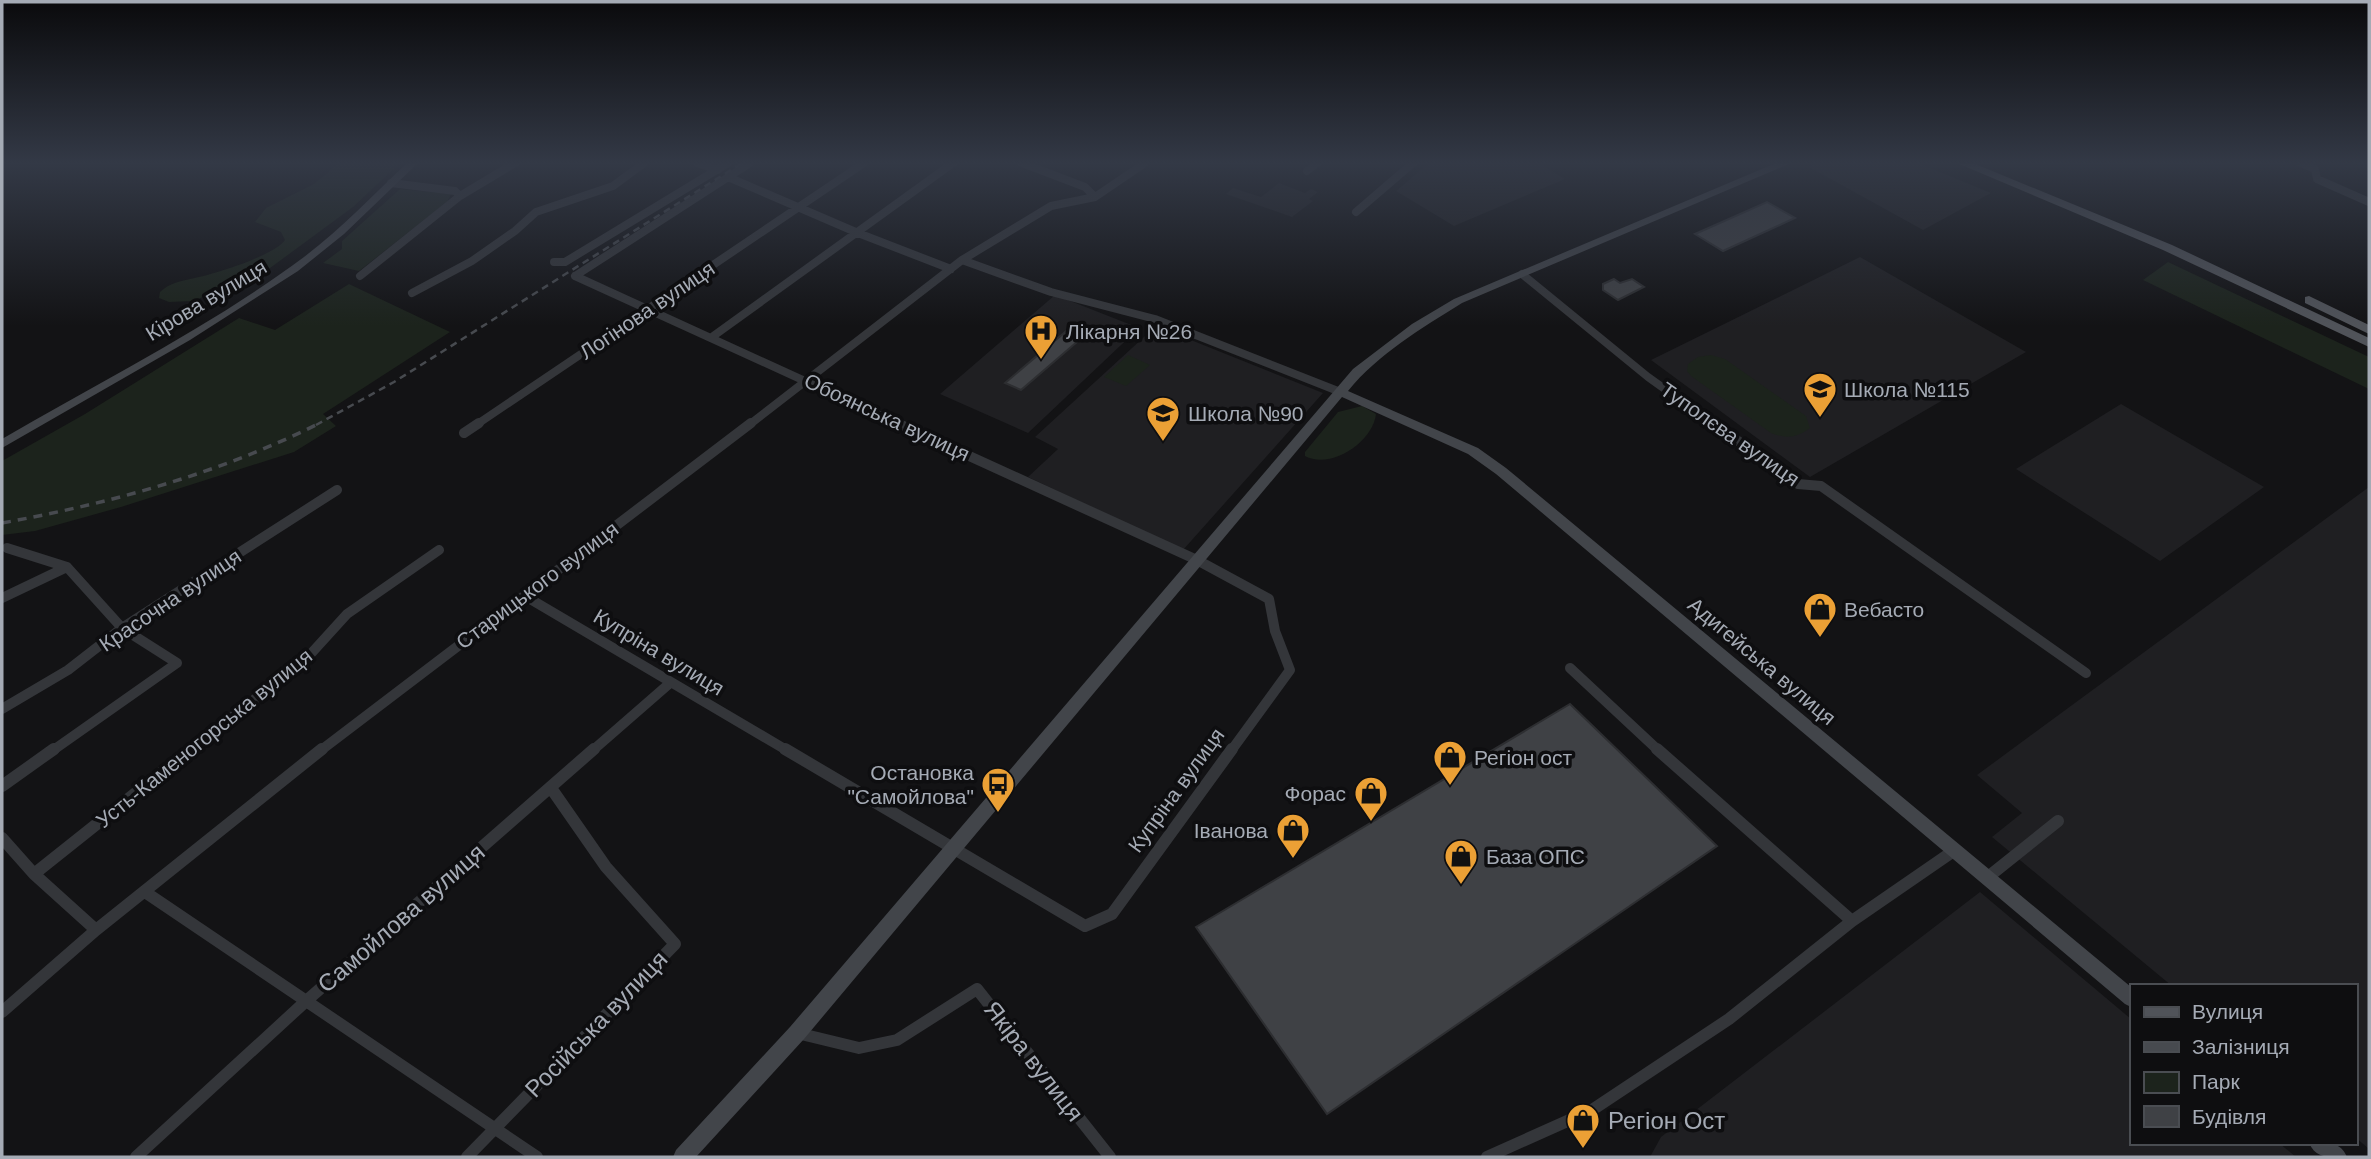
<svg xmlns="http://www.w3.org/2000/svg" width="2371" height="1159" font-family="Helvetica,sans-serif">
	<rect width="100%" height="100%" fill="#131315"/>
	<path fill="#1f1f22" d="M1429 163H1539L1565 179 1454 226 1396 191Z
		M1817 163H1918L1991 193 1923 230 1809 167Z
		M1279 183 1305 193 1311 189 1318 192 1309 199 1313 201 1292 217 1226 194 1233 188 1261 197Z
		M1860 257 2026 352 1810 477 1651 360Z
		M1055 295 1139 328 1028 433 940 394Z
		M1156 326 1323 393 1183 550 1028 477 1058 449 1035 437Z
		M2121 404 2264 487 2160 561 2016 469Z
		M2369 487V1149L2355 1137V986H2172L1992 837 2022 813 1977 775Z
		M1980 892 2131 1019V1143H2279L2296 1157H1650L1661 1137Z"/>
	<path fill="#1c231c" d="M339 163H400L353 207 266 271 193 301 169 302 159 298 160 292C170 283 178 282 190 279 211 275 274 256 285 240L281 232 255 222 266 208 314 184Z
		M400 189 451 194 447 202 359 271 323 263 342 249V241Z
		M2168 262 2369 357V389L2143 280Z
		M349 284 450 332 323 414 336 426 294 452 121 507 35 531 2 535V461L85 414 239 318 275 330Z
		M1128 355 1150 365 1126 386 1104 377Z
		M1711 355 1725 359 1806 416 1810 428C1797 438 1786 439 1771 433L1691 376 1687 371 1688 364 1698 357Z
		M1362 406 1376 414C1373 442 1331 470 1305 456V452L1338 412Z"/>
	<path fill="#3f4145" stroke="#2d2e31" stroke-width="2" d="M1767 202 1795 218 1723 251 1695 234Z
		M1614 279 1620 283 1632 279 1644 287 1618 300 1603 290V284Z
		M1077 322 1092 329 1021 390 1005 383Z
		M1570 704 1717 846 1327 1114 1196 927Z"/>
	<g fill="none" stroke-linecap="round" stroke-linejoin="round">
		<path stroke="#34363a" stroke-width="8" d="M697 163 718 170
			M1022 163 1085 187 1095 197
			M2301 163 2315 169 2317 179 2369 202
			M1307 171 1317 163
			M732 175 728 177 858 233 951 269
			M391 183 455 191 460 196
			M1356 212 1413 163
			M962 260 1051 292 1155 319 1343 393
			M554 262H565L728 163
			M1522 274 1648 377 1715 425
			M360 276 460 196 515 163
			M575 276 750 163
			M575 276 901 425
			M412 293 472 261 515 231 536 212 613 186 644 163
			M712 337 953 163
			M476 425 864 163
			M749 425 962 260 1051 206 1095 197 1145 163"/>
		<path stroke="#34363a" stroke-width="10" d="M897 423 1197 560 1269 599 1275 631 1290 670 1231 751
			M1713 423 1798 484 1821 486 2086 673
			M464 433 479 423
			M7 548 67 567 122 628 177 663 52 751
			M525 596 788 751
			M2 598 67 567
			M1570 668 1659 751
			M2 709 68 670 122 628 337 490
			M189 751 307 658 347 614 439 550
			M320 751 751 423
			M592 751 670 683"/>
		<path stroke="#34363a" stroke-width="12" d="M785 749 1085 926 1112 914 1232 749
			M1657 749 1852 921
			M2 786 54 749
			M2 838 34 874 96 930
			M34 874 191 749
			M1988 877 2058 821
			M145 892 537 1157
			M2 1012 96 930 322 749
			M797 1033 859 1048 897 1040 977 989 1110 1157
			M136 1157 305 1002 594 749
			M467 1157 675 944 606 867 551 788
			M1487 1157 1592 1110 1729 1019 1852 921 1955 850"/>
		<path fill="#42454a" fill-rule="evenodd" d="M407 163H418L344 234 298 271 190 340 2 448V439C103 380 210 327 304 257 341 229 373 195 407 163Z
			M1776 163H1791L1462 303C1422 328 1378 354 1348 391L1478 448 1506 468 2131 987V1007L2125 1004 1496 474 1468 454 1342 397 804 1039 696 1157H673L676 1150 790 1027 1353 369 1412 324 1454 299Z
			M2309 1143C2325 1143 2340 1140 2347 1157 2331 1158 2316 1159 2309 1143Z"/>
		<path fill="#505359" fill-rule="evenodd" d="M1957 163H1973L2172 245 2369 338V347L2163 250Z
			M2309 296 2369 325V334L2305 303V297Z"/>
		<path stroke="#474a4f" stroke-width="2.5" stroke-dasharray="7 5" stroke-linecap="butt" d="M316 425 394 382 742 163"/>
		<path stroke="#474a4f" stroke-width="3.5" stroke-dasharray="9 7" stroke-linecap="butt" d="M2 523C112 503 220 473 320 423"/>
	</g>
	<linearGradient id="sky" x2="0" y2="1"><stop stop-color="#0a0a0c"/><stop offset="0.5" stop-color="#333946"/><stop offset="1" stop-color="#333946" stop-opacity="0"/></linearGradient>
	<rect width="2371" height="326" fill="url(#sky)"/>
	<defs>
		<symbol id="hospital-pin" viewBox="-11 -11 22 30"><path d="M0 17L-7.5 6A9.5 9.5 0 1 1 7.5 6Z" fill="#eba035" stroke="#0e0e10"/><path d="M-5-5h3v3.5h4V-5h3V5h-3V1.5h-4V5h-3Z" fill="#111"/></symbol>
		<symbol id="school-pin" viewBox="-11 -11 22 30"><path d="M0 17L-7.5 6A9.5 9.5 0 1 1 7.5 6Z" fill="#eba035" stroke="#0e0e10"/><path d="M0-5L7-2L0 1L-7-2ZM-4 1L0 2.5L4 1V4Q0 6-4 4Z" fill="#111"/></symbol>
		<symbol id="shop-pin" viewBox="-11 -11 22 30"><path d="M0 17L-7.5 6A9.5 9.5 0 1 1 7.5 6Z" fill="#eba035" stroke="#0e0e10"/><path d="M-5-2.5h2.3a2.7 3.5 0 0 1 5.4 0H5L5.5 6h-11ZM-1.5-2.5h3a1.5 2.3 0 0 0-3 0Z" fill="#111"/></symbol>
		<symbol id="bus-pin" viewBox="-11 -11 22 30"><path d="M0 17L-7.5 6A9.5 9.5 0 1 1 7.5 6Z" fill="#eba035" stroke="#0e0e10"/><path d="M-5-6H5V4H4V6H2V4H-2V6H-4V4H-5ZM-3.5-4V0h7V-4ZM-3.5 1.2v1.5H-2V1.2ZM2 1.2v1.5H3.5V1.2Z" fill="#111"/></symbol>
	</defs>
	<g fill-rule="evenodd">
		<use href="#hospital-pin" x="1022" y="312" width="38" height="52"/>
		<use href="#school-pin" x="1801" y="370" width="38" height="52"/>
		<use href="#school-pin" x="1144" y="394" width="38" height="52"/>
		<use href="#shop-pin" x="1801" y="590" width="38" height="52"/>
		<use href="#shop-pin" x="1431" y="738" width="38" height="52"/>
		<use href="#bus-pin" x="979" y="765" width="38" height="52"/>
		<use href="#shop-pin" x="1352" y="774" width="38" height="52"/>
		<use href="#shop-pin" x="1274" y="811" width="38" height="52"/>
		<use href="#shop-pin" x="1442" y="837" width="38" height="52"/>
		<use href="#shop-pin" x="1564" y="1101" width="38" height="52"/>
	</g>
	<g text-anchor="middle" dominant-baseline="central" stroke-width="7" stroke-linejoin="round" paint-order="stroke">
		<g font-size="21" fill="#a5abb5" stroke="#0e0e10">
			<text transform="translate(206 300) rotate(-31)">Кірова вулиця</text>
			<text transform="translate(647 310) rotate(-34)">Логінова вулиця</text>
			<text transform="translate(887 417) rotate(25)">Обоянська вулиця</text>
			<text transform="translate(1730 434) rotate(35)">Туполєва вулиця</text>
			<text transform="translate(537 585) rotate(-37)">Старицького вулиця</text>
			<text transform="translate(170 600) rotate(-34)">Красочна вулиця</text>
			<text transform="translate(659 652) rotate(31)">Купріна вулиця</text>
			<text transform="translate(1762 661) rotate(40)">Адигейська вулиця</text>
			<text transform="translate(204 738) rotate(-39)">Усть-Каменогорська вулиця</text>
			<text transform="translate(1176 790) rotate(-54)">Купріна вулиця</text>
		</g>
		<g font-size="21" fill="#a5abb5" stroke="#0e0e10" text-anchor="start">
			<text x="1066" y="331">Лікарня №26</text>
			<text x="1844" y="389">Школа №115</text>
			<text x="1188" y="413">Школа №90</text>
			<text x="1844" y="609">Вебасто</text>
			<text x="1474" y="757">Регіон ост</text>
			<text x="974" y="772" text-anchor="end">Остановка<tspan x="974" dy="24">"Самойлова"</tspan></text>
			<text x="1346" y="793" text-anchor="end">Форас</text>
			<text x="1268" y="830" text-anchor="end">Іванова</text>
			<text x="1486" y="856">База ОПС</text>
		</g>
		<g font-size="24" fill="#a5abb5" stroke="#0e0e10">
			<text transform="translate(401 918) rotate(-41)">Самойлова вулиця</text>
			<text transform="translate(596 1024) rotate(-46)">Російська вулиця</text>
			<text transform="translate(1034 1061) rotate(52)">Якіра вулиця</text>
		</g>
		<g font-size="24" fill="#a5abb5" stroke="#0e0e10" text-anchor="start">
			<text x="1608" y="1120">Регіон Ост</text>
		</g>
	</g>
	<rect width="2371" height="1159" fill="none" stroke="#a5abb5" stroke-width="7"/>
	<rect x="2130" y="984" width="228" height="161" fill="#0e0e10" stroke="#4a4d52" stroke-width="2"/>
	<rect x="2144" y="1007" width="35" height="10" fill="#505359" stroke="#4a4d52" stroke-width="2"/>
	<text x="2192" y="1019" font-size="21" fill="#a5abb5">Вулиця</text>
	<rect x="2144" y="1042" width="35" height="10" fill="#474a4f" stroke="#4a4d52" stroke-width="2"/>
	<text x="2192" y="1054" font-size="21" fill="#a5abb5">Залізниця</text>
	<rect x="2144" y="1072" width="35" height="21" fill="#1c231c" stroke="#4a4d52" stroke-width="2"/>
	<text x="2192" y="1089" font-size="21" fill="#a5abb5">Парк</text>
	<rect x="2144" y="1106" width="35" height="21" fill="#3f4145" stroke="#4a4d52" stroke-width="2"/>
	<text x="2192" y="1124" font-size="21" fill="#a5abb5">Будівля</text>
</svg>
